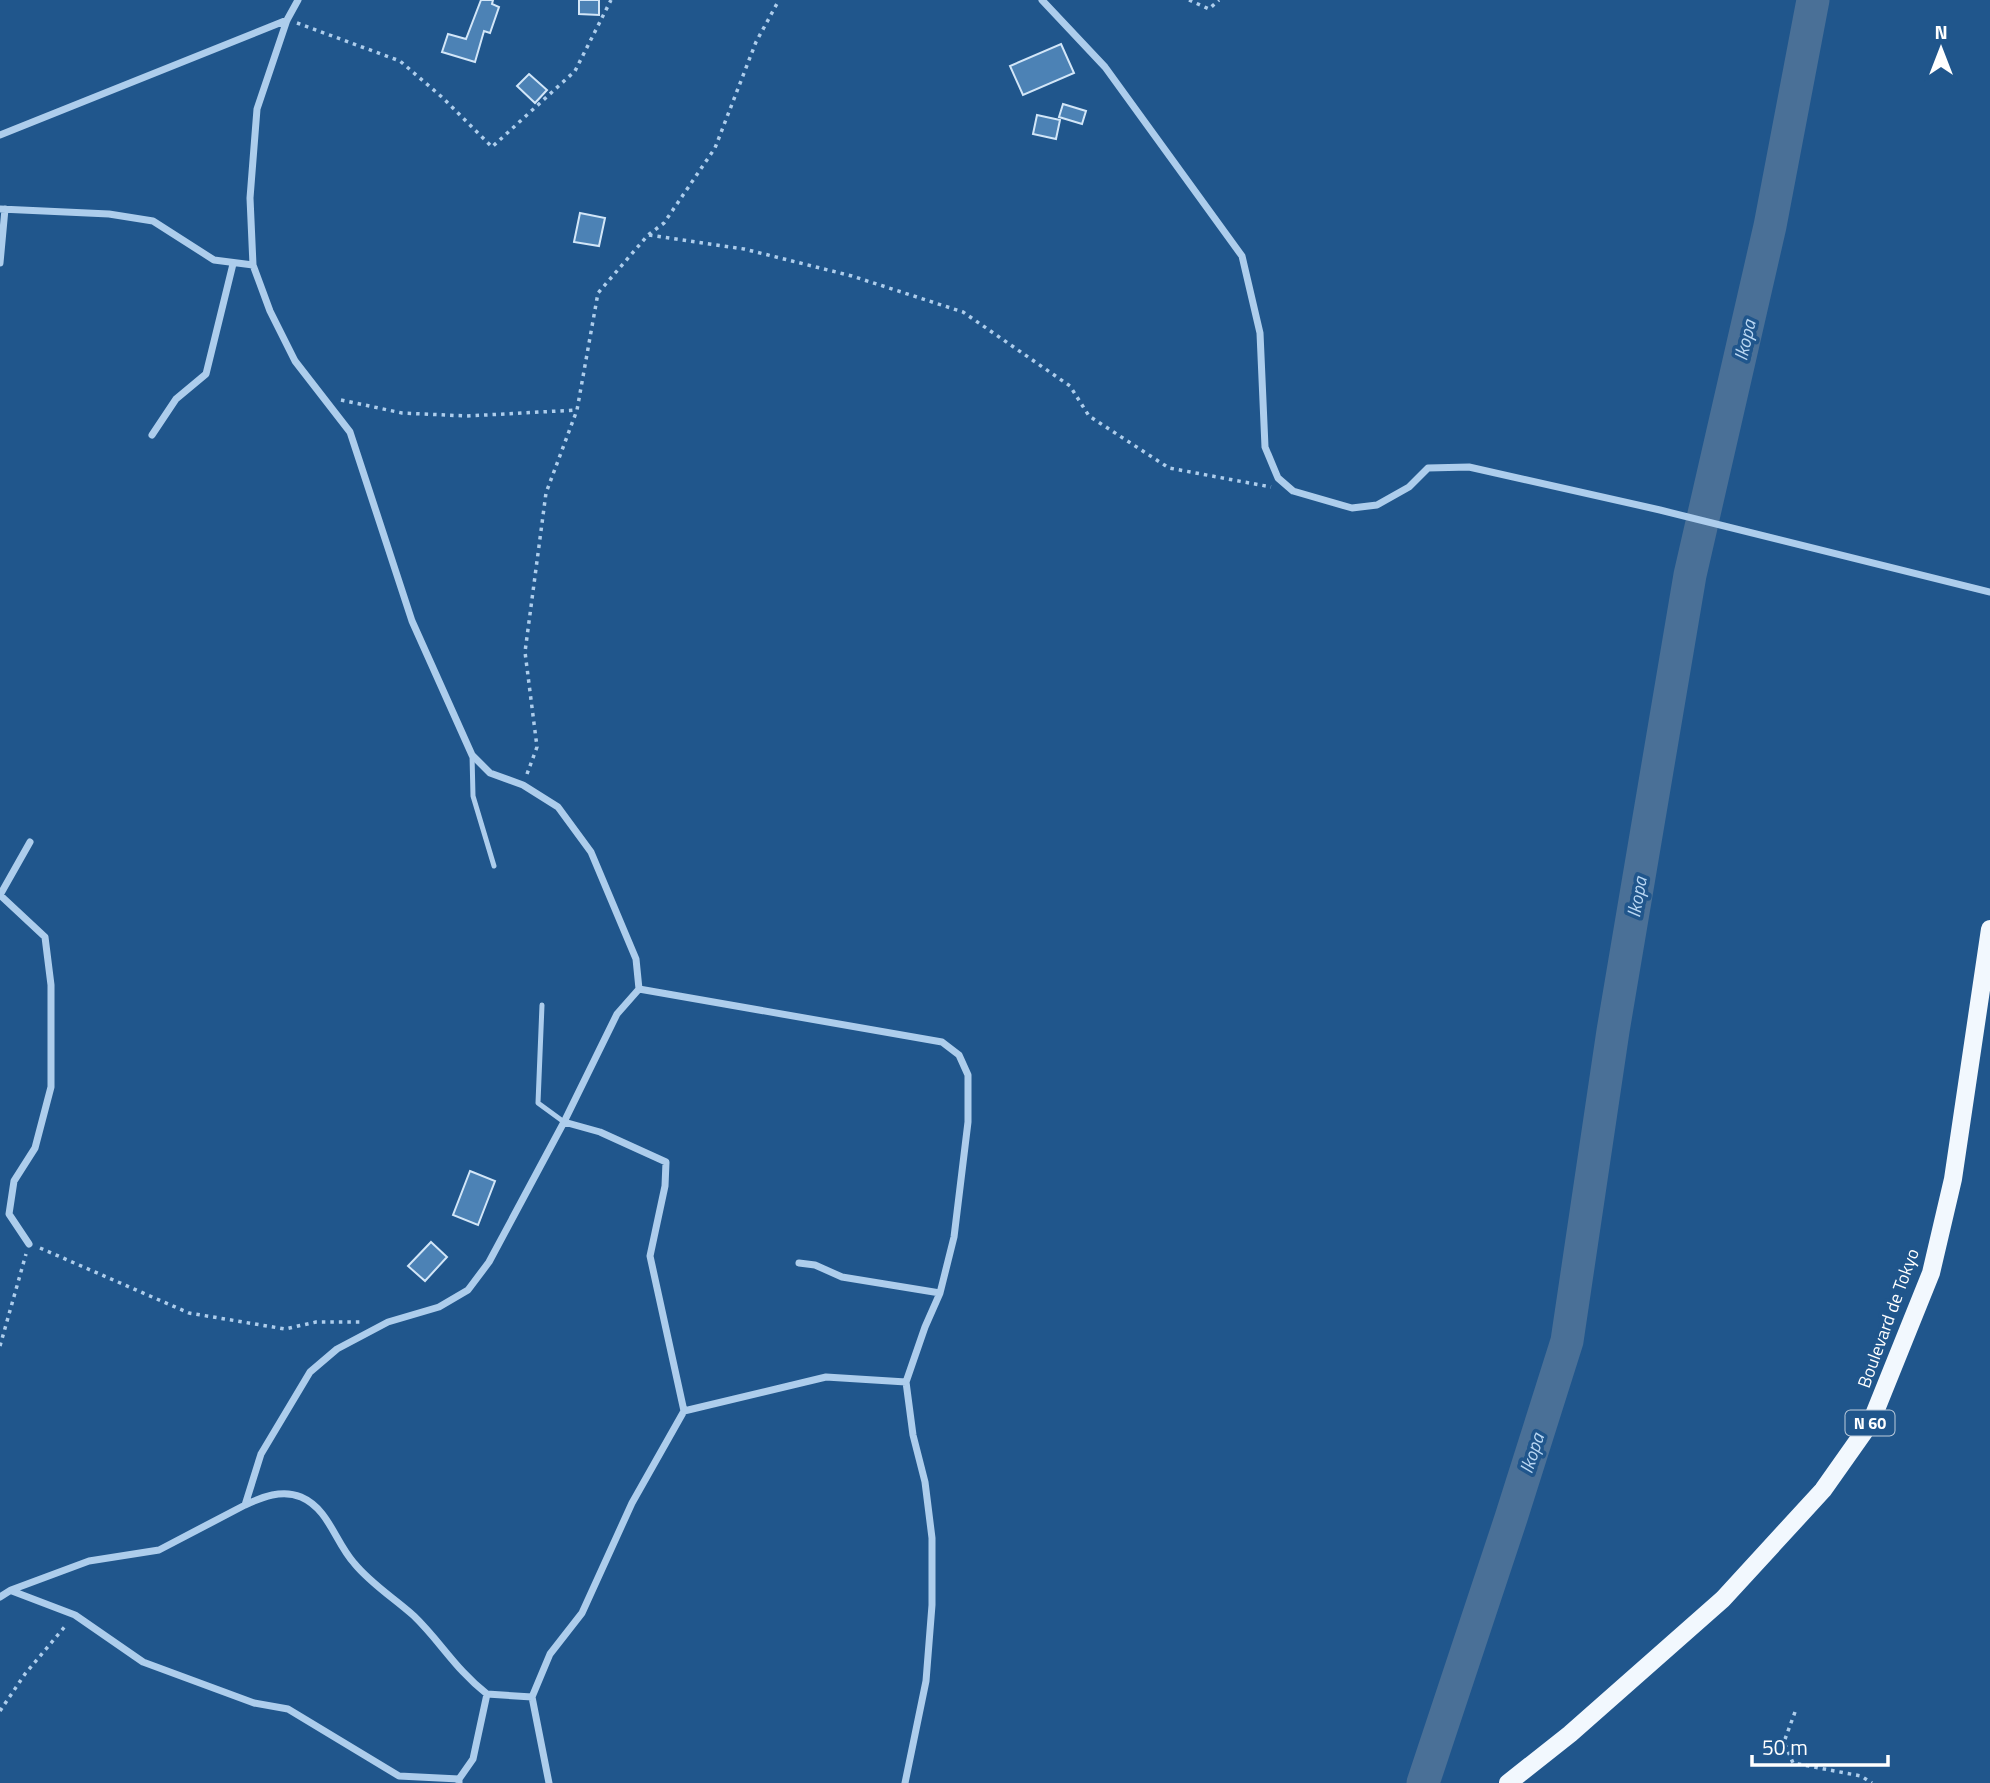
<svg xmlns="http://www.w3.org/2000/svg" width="1990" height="1783" font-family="'Titillium Web',sans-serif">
	<rect width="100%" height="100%" fill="#20568c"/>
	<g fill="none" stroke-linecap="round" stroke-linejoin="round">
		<path stroke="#4a7097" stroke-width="33" d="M1423 1783 1511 1518 1567 1341 1613 1031 1690 575 1770 226 1813 0"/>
	</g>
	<path fill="#4c82b5" stroke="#d2e6f8" stroke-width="2" d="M481 0H493L492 4 499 7 490 33 484 31 475 62 442 52 448 34 466 39Z
		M579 0H599V15L579 14Z
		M1061 44 1074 73 1023 95 1010 66Z
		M529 74 547 90 535 103 517 86Z
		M1063 104 1086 111 1082 124 1059 117Z
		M1037 115 1060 120 1056 139 1033 134Z
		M580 213 605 218 599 246 574 242Z
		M470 1171 495 1181 478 1225 453 1215Z
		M431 1242 447 1257 425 1281 408 1266Z"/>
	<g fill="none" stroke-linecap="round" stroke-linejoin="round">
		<path stroke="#adcdec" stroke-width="3.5" stroke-dasharray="3.5 5" stroke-linecap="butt" d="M1189 0 1209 9 1219 0
			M297 23 400 61 443 98 492 147 575 71 611 0
			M649 235 744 249 852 276 963 312 1070 386 1089 416 1169 468 1271 487
			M341 400 402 413 467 416 577 410
			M527 774 537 747 525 652 546 493 577 410 598 293 648 235 664 223 715 148 756 42 779 0
			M40 1248 189 1313 285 1329 316 1322H360
			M0 1346 26 1254
			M0 1711 25 1674 67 1624
			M1795 1712 1784 1742 1793 1763 1861 1776 1872 1783"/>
		<path stroke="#adcdec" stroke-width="5" d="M472 755 473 796 494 866
			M542 1005 538 1103 564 1122"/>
		<path stroke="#adcdec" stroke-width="7" d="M1042 0 1105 67 1242 256 1260 333 1265 447 1278 478 1293 491 1352 508 1377 505 1409 487 1428 468 1469 467 1660 510 1990 592
			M0 135 287 20
			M0 209 109 214 153 221 214 260 253 265
			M0 263 5 209
			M152 435 176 399 206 374 233 264
			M0 895 45 937 51 985V1087L35 1148 14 1181 9 1214 29 1244
			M0 895 30 842
			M639 989 942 1042 959 1055 968 1075V1122L954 1237 940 1293 925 1327 906 1382 913 1435 925 1482 932 1538V1605L926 1681 905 1783
			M564 1122 600 1132 666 1162 665 1186 650 1256 684 1411 826 1377 906 1382
			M799 1263 815 1265 842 1277 940 1293
			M245 1505C262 1497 282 1489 301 1497 329 1509 335 1542 354 1563 371 1584 394 1598 414 1616 440 1641 456 1670 487 1694
			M12 1591 75 1615 143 1662 254 1703 288 1709 399 1776 459 1779V1783
			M0 1597 11 1590 89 1561 159 1550 245 1505 261 1454 310 1372 337 1349 388 1322 439 1307 468 1290 489 1262 564 1122 617 1014 639 989 636 959 591 852 558 807 523 785 490 773 472 755 412 621 350 432 295 361 270 311 253 265 250 198 257 109 287 20 298 0
			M532 1697 550 1654 582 1613 632 1503 684 1411
			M459 1779 473 1759 487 1694 532 1697 549 1783"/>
		<path stroke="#f2f8fe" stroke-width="18" d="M1508 1783 1570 1734 1723 1599 1823 1490 1871 1422 1931 1273 1953 1179 1990 929"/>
	</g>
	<g text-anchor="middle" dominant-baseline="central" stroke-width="7" stroke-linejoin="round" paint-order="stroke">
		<rect fill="#20568c" stroke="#bcccdc" stroke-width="2" x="1845.5" y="1410.5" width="49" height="25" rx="5"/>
		<g font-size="16" font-weight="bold" fill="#fff">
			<text x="1870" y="1423">N 60</text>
		</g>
		<g font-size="18" fill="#fff" stroke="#20568c">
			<text transform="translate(1888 1318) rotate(-70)">Boulevard de Tokyo</text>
		</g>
		<g font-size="19" font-style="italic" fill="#b9d7f3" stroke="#20568c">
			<text transform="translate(1744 340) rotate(-77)">Ikopa</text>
			<text transform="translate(1636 897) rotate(-80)">Ikopa</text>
			<text transform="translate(1531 1453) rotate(-72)">Ikopa</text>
		</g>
	</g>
	<g transform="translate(1941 49)" stroke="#20568c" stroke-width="5" paint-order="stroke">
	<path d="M0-5L12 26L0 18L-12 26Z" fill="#ffffff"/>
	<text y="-10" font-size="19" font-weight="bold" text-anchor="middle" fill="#ffffff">N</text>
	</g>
	<path d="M1752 1755v10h136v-10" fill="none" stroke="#ffffff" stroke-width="3.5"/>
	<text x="1762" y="1755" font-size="21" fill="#ffffff" stroke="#20568c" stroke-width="5" paint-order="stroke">50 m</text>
</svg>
